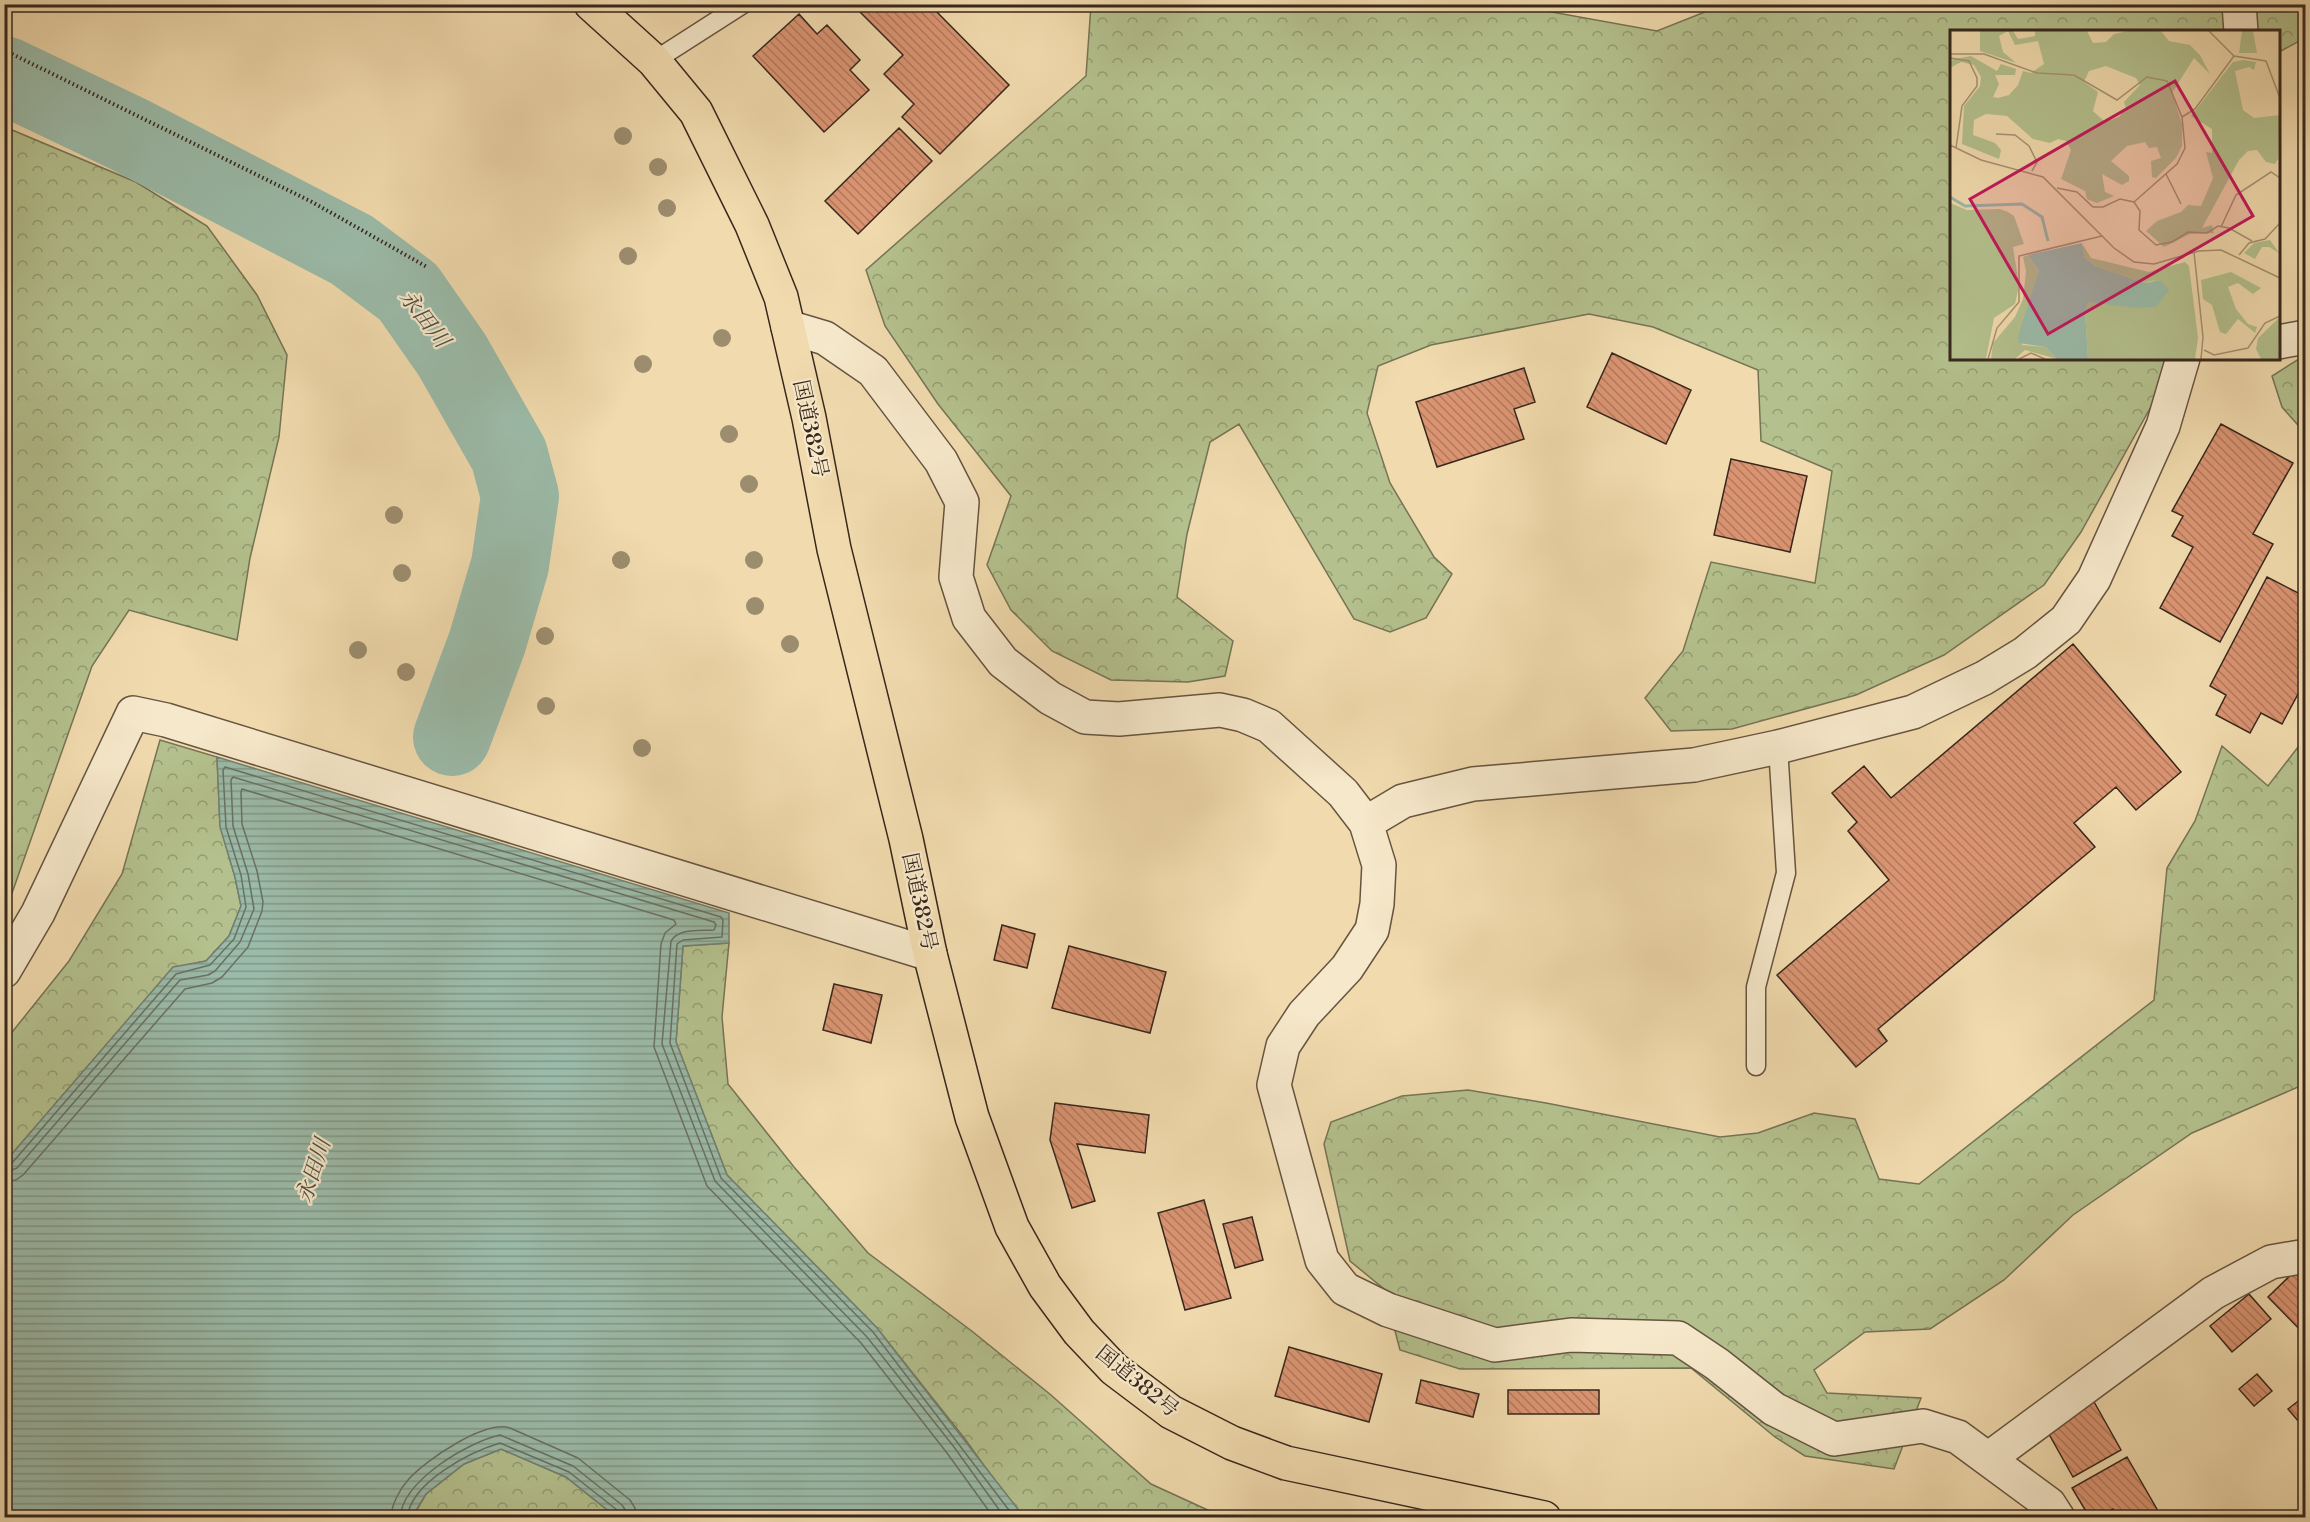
<svg xmlns="http://www.w3.org/2000/svg" width="2310" height="1522" font-family="'Libre Bodoni','Noto Serif JP',serif">
	<defs>
		<pattern id="forest-crowns" width="20" height="18" patternUnits="userSpaceOnUse" patternTransform="scale(1.5)"><rect width="20" height="18" fill="#b4c18e"/><path d="M2 6a3 3 0 1 1 6 0M12 15a3 3 0 1 1 6 0" fill="none" stroke="#939d73"/></pattern>
		<pattern id="water-rules" width="6" height="5" patternUnits="userSpaceOnUse" patternTransform="scale(1.5)"><rect width="6" height="5" fill="#9bbba9"/><path d="M0 2.5h6" fill="none" stroke="#7f9889"/></pattern>
		<pattern id="building-back-hatch" width="6" height="6" patternUnits="userSpaceOnUse" patternTransform="scale(1.5)"><rect width="6" height="6" fill="#da9472"/><path d="M-1 5l2 2M0 0l6 6M5-1l2 2" fill="none" stroke="#b2795d"/></pattern>
	</defs>
	<rect width="100%" height="100%" fill="#f1dbae"/>
	<filter id="stains"><feTurbulence type="fractalNoise" baseFrequency=".00333" numOctaves="4"/><feColorMatrix values="0 0 0 0 .2 0 0 0 0 .09 0 0 0 0 .02 0 0 0 .5 -.17"/></filter>
	<radialGradient id="worn" r=".72"><stop offset=".6" stop-color="#630" stop-opacity="0"/><stop offset="1" stop-color="#630" stop-opacity=".3"/></radialGradient>
	<path fill="url(#forest-crowns)" stroke="#767456" stroke-width="1.5" d="M1508 4 1657 31 1725 4 2305 5V38L2279 52 2278 32H1952V358L2166 359 2158 394 2081 532 2044 585 1944 655 1856 695 1732 729 1671 731 1645 698 1683 651 1711 562 1815 583 1832 471 1761 441 1758 370 1653 327 1589 314 1431 345 1378 366 1367 413 1390 483 1434 557 1452 574 1426 618 1390 632 1354 619 1239 424 1210 442 1187 534 1177 597 1233 641 1225 676 1188 682 1111 680 1052 651 1011 610 987 565 1011 496 938 404 885 326 866 270 1086 76 1091 5Z
		M5 127 136 182 207 226 257 295 287 355 279 437 250 558 237 640 129 610 92 666 5 913Z
		M2305 355V433L2282 407 2272 376Z
		M2305 738V1084L2192 1133 2073 1215 2004 1280 1930 1329 1865 1332 1814 1370 1827 1393 1921 1398 1894 1469 1805 1456 1775 1437 1691 1368 1460 1369 1400 1350 1384 1289 1350 1261 1324 1144 1331 1122 1402 1096 1468 1090 1546 1103 1720 1137 1758 1133 1814 1113 1855 1119 1879 1179 1919 1184 2154 1000 2167 868 2195 821 2222 746 2268 786Z
		M160 740 217 757 220 825 235 877 241 906 229 936 206 961 173 968 5 1162V1041L69 961 122 874Z
		M729 943 722 1017 728 1084 794 1167 868 1253 973 1332 1051 1395 1151 1484 1223 1517H1025L1008 1499 965 1439 877 1328 727 1175 676 1042 683 946Z
		M501 1449 566 1477 616 1517 412 1518 426 1494 464 1464Z"/>
	<path fill="url(#water-rules)" stroke="#738071" stroke-width="1.5" d="M217 757 729 913V943L683 946 676 1042 727 1175 877 1328 1024 1517H616L566 1477 501 1449 464 1464 426 1494 412 1517H5V1162L173 967 206 961 229 936 241 906 235 877 220 827Z"/>
	<g fill="none" stroke-linecap="round" stroke-linejoin="round">
		<path stroke="#697163" stroke-width="1.5" d="M4 1165 12 1163 176 974 210 965 234 939 246 907 241 875 226 827 223 770 225 767 721 917 723 920 722 937 683 940 677 944 670 1043 721 1178 873 1332 1015 1518
			M4 1173 17 1168 180 980 208 975 215 971 240 942 254 909 248 874 233 826 231 780 233 777 714 922 716 925 714 930C699 931 679 928 671 941L662 1044 715 1181 867 1337 954 1447 1005 1518
			M4 1182 16 1180 23 1175 185 989 212 983 222 977 248 947 262 911 263 902 257 871 242 824 241 792 242 789 674 920 676 924 665 933 661 944 654 1047 707 1186 861 1343 947 1453 994 1518
			M391 1518C391 1505 400 1489 408 1480 425 1460 485 1420 510 1428L578 1458 630 1500 635 1508 636 1518
			M400 1518C402 1481 468 1442 500 1435L573 1466 622 1505 626 1511 627 1518
			M407 1518C411 1482 470 1452 500 1443L569 1472 617 1510 619 1518"/>
		<path stroke="#9bbba9" stroke-width="78" d="M4 75 128 134 352 250 408 292 452 355 509 455 520 496 510 565 487 643 452 737"/>
	</g>
	<path fill="url(#building-back-hatch)" stroke="#37271d" stroke-width="1.5" d="M852 4H929L1009 85 940 154 902 117 914 104 884 74 903 55Z
		M799 14 817 34 827 25 860 60 850 70 869 90 824 132 753 56Z
		M899 128 932 161 858 234 825 201Z
		M1612 353 1691 390 1666 444 1587 407Z
		M1524 368 1535 402 1514 409 1524 439 1437 467 1416 402Z
		M2221 424 2293 463 2253 534 2273 544 2220 642 2160 608 2193 547 2172 536 2183 516 2172 511Z
		M1731 459 1807 476 1790 552 1714 535Z
		M2267 577 2306 597V679L2282 724 2261 713 2250 733 2216 715 2226 695 2210 686Z
		M2073 644 2181 772 2136 810 2116 787 2074 823 2095 847 1878 1029 1887 1041 1856 1067 1777 975 1889 880 1848 831 1857 822 1832 793 1864 766 1891 798Z
		M1002 925 1035 934 1027 968 994 960Z
		M1069 946 1166 972 1150 1033 1052 1008Z
		M834 984 882 995 871 1043 823 1030Z
		M1055 1103 1149 1115 1145 1153 1077 1144 1095 1201 1072 1208 1050 1140Z
		M1204 1200 1231 1298 1185 1310 1158 1213Z
		M1252 1217 1263 1260 1235 1268 1223 1224Z
		M2298 1268 2306 1276V1336L2268 1297Z
		M2249 1294 2271 1319 2232 1352 2210 1326Z
		M1289 1347 1382 1374 1369 1422 1275 1396Z
		M2257 1374 2272 1391 2254 1406 2239 1389Z
		M1421 1380 1479 1394 1473 1417 1416 1403Z
		M1508 1390H1599V1414H1508Z
		M2306 1395V1430L2288 1409Z
		M2093 1400 2121 1450 2073 1477 2045 1427Z
		M2127 1457 2158 1511 2145 1518H2118L2113 1509 2096 1518H2090L2072 1488Z"/>
	<g fill="none" stroke-linecap="round" stroke-linejoin="round">
		<defs>
			<path id="service" d="M654 61 743 4
				M1756 1066V987L1786 873 1778 747"/>
			<path id="minor" d="M2239 4 2241 32
				M788 327 825 338 873 371 941 461 962 502 956 577 969 618 1003 662 1050 698 1085 717 1119 719 1220 710 1243 715 1269 726 1343 793 1366 823 1379 865 1377 904 1372 930 1347 968 1304 1014 1283 1046 1274 1085 1322 1260 1345 1289 1388 1310 1495 1345 1571 1335 1678 1338 1717 1364 1774 1409 1834 1439 1923 1426 1958 1437 2049 1504 2058 1518
				M2278 342 2306 337
				M1366 823 1403 801 1473 784 1694 765 1778 747 1913 712 1984 678 2025 653 2066 620 2094 579 2163 426 2183 358
				M4 971 38 913 133 713 166 720 930 954
				M1988 1459 2213 1293 2271 1262 2306 1256"/>
			<path id="trunk" d="M591 4 654 61 696 112 752 225 781 297 809 418 834 549 906 839 930 954 972 1117 1012 1227 1045 1286 1079 1332 1114 1369 1171 1412 1232 1443 1286 1463 1544 1518"/>
		</defs>
		<use href="#service" stroke="#665441" stroke-width="21"/>
		<use href="#minor" stroke="#665441" stroke-width="36"/>
		<use href="#trunk" stroke="#37271d" stroke-width="36"/>
		<path stroke="#37271d" stroke-width="4" stroke-dasharray="1.5 3" stroke-linecap="butt" d="M4 50 312 202 427 267"/>
		<use href="#service" stroke="#f6e8ca" stroke-width="18"/>
		<use href="#minor" stroke="#f6e8ca" stroke-width="33"/>
		<use href="#trunk" stroke="#f1dbae" stroke-width="33"/>
	</g>
	<g fill="#9c8d6e">
		<circle cx="623" cy="136" r="9"/>
		<circle cx="658" cy="167" r="9"/>
		<circle cx="667" cy="208" r="9"/>
		<circle cx="628" cy="256" r="9"/>
		<circle cx="722" cy="338" r="9"/>
		<circle cx="643" cy="364" r="9"/>
		<circle cx="729" cy="434" r="9"/>
		<circle cx="749" cy="484" r="9"/>
		<circle cx="394" cy="515" r="9"/>
		<circle cx="621" cy="560" r="9"/>
		<circle cx="754" cy="560" r="9"/>
		<circle cx="402" cy="573" r="9"/>
		<circle cx="755" cy="606" r="9"/>
		<circle cx="545" cy="636" r="9"/>
		<circle cx="790" cy="644" r="9"/>
		<circle cx="358" cy="650" r="9"/>
		<circle cx="406" cy="672" r="9"/>
		<circle cx="546" cy="706" r="9"/>
		<circle cx="642" cy="748" r="9"/>
	</g>
	<g text-anchor="middle" dominant-baseline="central" stroke-width="4.5" stroke-linejoin="round" paint-order="stroke">
		<g font-size="21" fill="#37271d" stroke="#f6e8ca">
			<text transform="translate(810 429) rotate(78)">国道382号</text>
			<text transform="translate(919 902) rotate(78)">国道382号</text>
			<text transform="translate(1137 1382) rotate(39)">国道382号</text>
		</g>
		<g font-size="22" font-style="italic" fill="#504c40" stroke="#f6e8ca">
			<text transform="translate(424 319) rotate(52)">永田川</text>
			<text transform="translate(314 1171) rotate(-72)">永田川</text>
		</g>
	</g>
	<g transform="translate(1950 30)">
		<rect width="330" height="330" fill="#f1dbae"/>
		<path d="M30 1H63L68 9 85 6V1H137L143 13 156 12 164 4 178 1H211L219 11 240 15 250 25 260 44 244 28 222 63 232 94V116L226 128 206 148 202 147 201 131 211 128 207 117 199 118 195 112 177 116 161 131 179 146V151L172 155 152 144 155 162 164 166 147 173 137 169 135 161 111 149 121 120 116 111 108 109 100 113 83 109 57 86 36 84 24 90 23 105 45 113 51 120 49 129 12 114 14 76 30 56 31 47 24 35 11 32 0 38V30L21 26 47 41 51 34 66 39 65 45H45L49 54 43 67 48 68 59 65 68 55 73 41 81 43 94 34 88 11 65 15 58 1 49 6 53 22 66 33 30 21ZM156 36 186 48 190 55 174 72 176 78 169 87 155 92 143 81 148 62 134 52 139 41ZM292 1H303L307 23H289ZM293 30 306 32 304 40 299 37 285 41 293 80 304 88 330 85 328 129 325 134 316 132 307 120 298 121 289 130 252 198 262 195 264 203 240 204 214 217 196 201 207 191 231 182 238 175 251 176 263 148 256 122 262 123V99L241 86 283 32ZM0 173 17 180 50 179 58 182 64 186 74 214 63 217 69 255 65 274 44 288 36 329H0ZM133 215 141 228 199 242 235 232 239 236 248 308 245 329H138L135 280 139 272 160 273 205 250 195 253 145 236 134 227 129 218ZM78 225 89 241 72 315 96 317 107 329 75 320 65 329H41L43 313 65 287 73 269 76 241 73 227ZM281 242 311 258 303 264 288 253 278 257 286 279 298 294 307 297 305 303 288 289 276 304 270 302 262 275 253 269 251 250ZM330 287V329H311L306 319 308 308Z" fill="#b4c18e" fill-rule="evenodd"/>
		<path d="M320 210 329 223 319 217H312L305 229 294 223 304 213Z" fill="#b4c18e"/>
		<path d="M132 213 134 227 145 236 195 253 211 251 219 260 206 277 186 278 139 272 135 280 138 329H107L96 317 69 313 68 306 89 241 78 225Z" fill="#9bbba9"/>
		<path fill="none" stroke="#9bbba9" stroke-width="3" d="M0 167 15 176 72 174 92 187 98 211"/>
		<path fill="none" stroke="#a79374" stroke-width="1.5" d="M259 1 284 26 316 31 330 68M0 24H34L87 43 124 45 167 70 197 47 217 51 232 87 235 118 227 134 184 172M0 28 19 31 27 48V56L12 76 6 118M232 87 245 79 284 26M46 104 65 105 79 116 87 132 82 141M0 115 31 130 93 147 164 218 184 232 204 234 249 221 271 220 330 248M216 144 231 174M107 158 127 162 143 177H153L170 169 184 172 190 181 189 200 206 215 222 212 238 202 257 203 268 196 279 198 302 211M271 197 286 165 321 142 330 148M244 222 253 307 251 329M289 225 299 213 315 209 330 193M254 320 264 325 298 318 315 293 330 286M38 329 47 298 69 272V226L152 206M69 329 81 323 95 329"/>
		<path fill="#c2185b" fill-opacity="0.15" stroke="#c2185b" stroke-width="3" d="M225 51 303 186 98 304 20 169Z"/>
		<rect width="330" height="330" fill="none" stroke="#37271d" stroke-width="3"/>
	</g>
	<rect width="2310" height="1522" fill="none" stroke="#f1dbae" stroke-width="24"/>
	<rect x="6" y="6" width="2298" height="1510" fill="none" stroke="#37271d" stroke-width="3"/>
	<rect x="12" y="12" width="2286" height="1498" fill="none" stroke="#37271d" stroke-width="1.5"/>
	<rect width="100%" height="100%" filter="url(#stains)"/>
	<rect width="100%" height="100%" fill="url(#worn)"/>
</svg>
